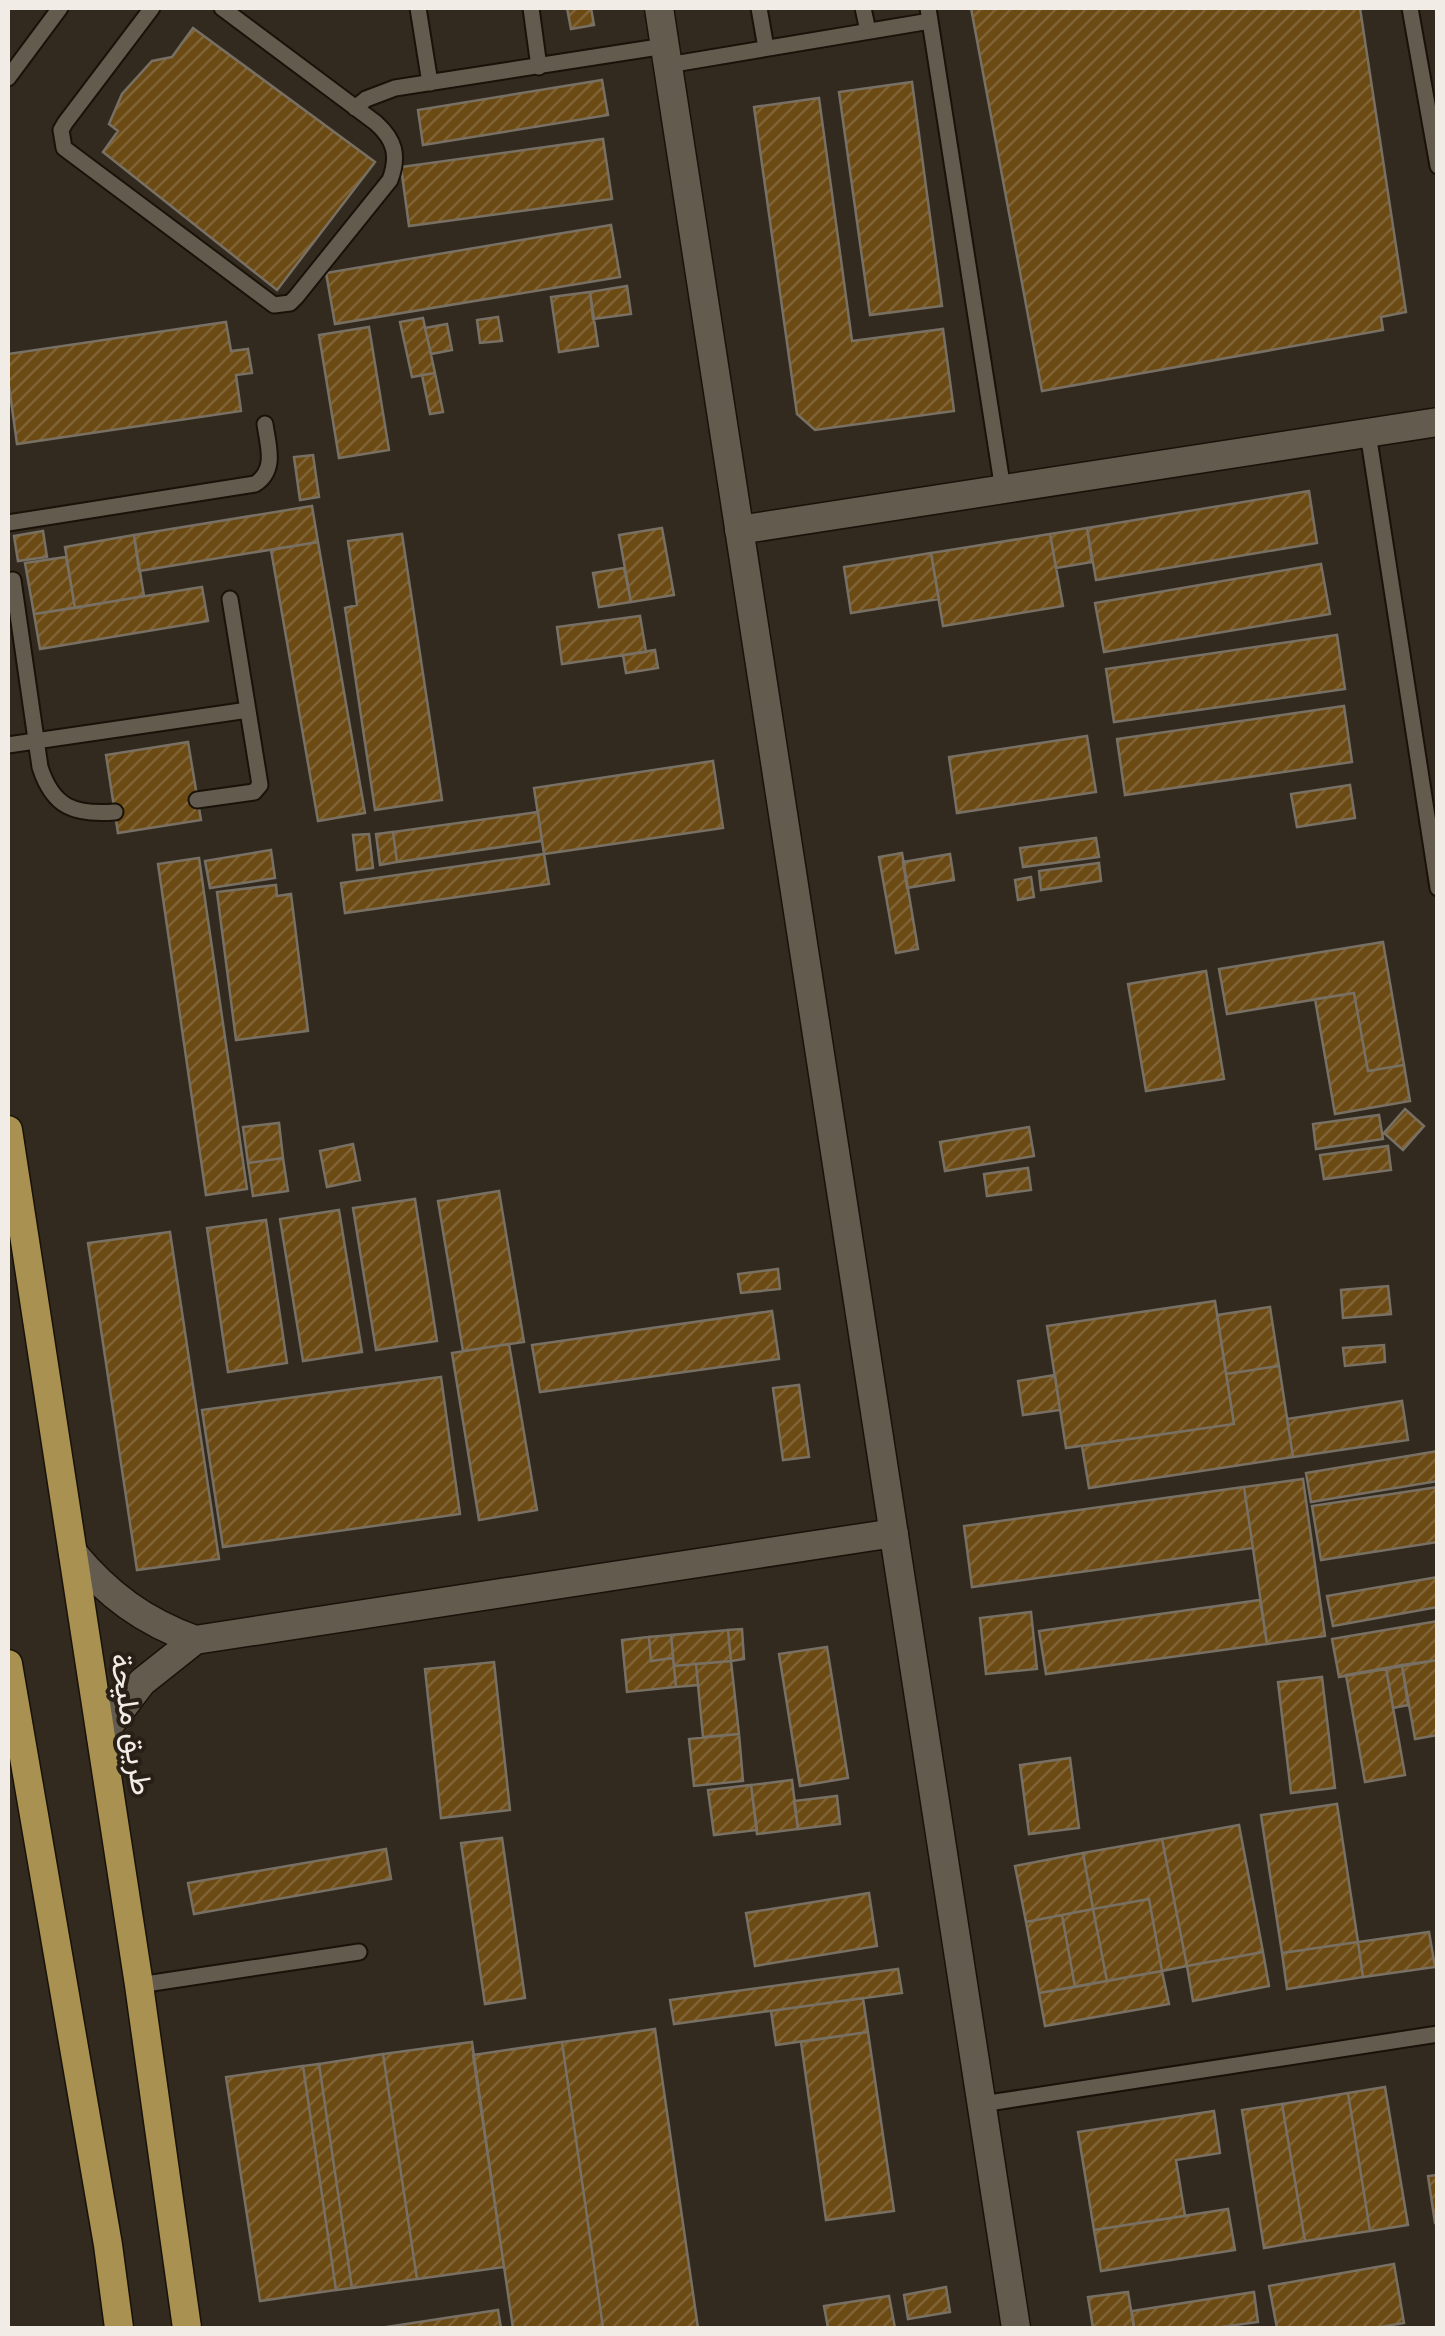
<svg xmlns="http://www.w3.org/2000/svg" width="1445" height="2336" font-family="Figtree,Vazirmatn,sans-serif">
	<defs>
		<pattern id="building-hatch" width="6" height="6" patternUnits="userSpaceOnUse" patternTransform="scale(2.5)"><rect width="6" height="6" fill="#6b4a14"/><path d="M-1 1l2-2M0 6l6-6M5 7l2-2" fill="none" stroke="#816436"/></pattern>
	</defs>
	<rect width="100%" height="100%" fill="#322a1f"/>
	<path fill="url(#building-hatch)" stroke="#797064" stroke-width="2.5" d="M567 8H591L594 25 571 29Z
		M971 8H1360L1406 312 1381 317 1383 330 1042 391Z
		M193 28 375 162 277 290 103 152 118 131 109 124 122 94 152 61 172 57Z
		M602 80 608 115 423 145 418 110Z
		M912 82 942 306 870 315 839 92Z
		M819 98 852 341 943 329 954 411 815 430 797 414 754 107Z
		M603 139 612 199 409 226 401 167Z
		M611 225 620 277 335 324 326 273Z
		M627 286 631 314 593 319 590 292Z
		M590 292 598 346 559 352 551 297Z
		M498 317 502 341 480 343 477 320Z
		M423 318 435 373 412 377 400 322Z
		M226 322 231 351 248 349 252 373 236 375 241 411 17 444 8 379V354Z
		M447 324 452 350 431 354 425 328Z
		M369 327 389 450 339 458 319 335Z
		M435 373 443 412 430 414 422 375Z
		M313 455 319 497 300 500 294 457Z
		M1309 491 1317 543 1096 580 1087 528Z
		M312 506 318 542 139 571 134 535Z
		M662 528 674 595 631 602 619 535Z
		M1087 528 1092 562 1056 568 1050 534Z
		M43 531 47 557 18 561 14 536Z
		M402 534 442 800 375 810 345 608 357 605 348 541Z
		M1050 534 1063 606 943 626 931 553Z
		M134 535 144 596 75 608 65 547Z
		M318 542 365 813 318 821 271 550Z
		M931 553 939 599 851 613 844 567Z
		M66 557 75 608 34 614 25 563Z
		M1321 564 1330 614 1104 652 1095 603Z
		M624 568 631 602 599 607 593 573Z
		M202 587 208 621 40 649 34 614Z
		M640 616 646 652 562 664 557 627Z
		M1337 635 1345 689 1114 722 1106 669Z
		M655 650 658 668 626 673 623 655Z
		M1344 706 1352 762 1125 795 1117 739Z
		M1087 736 1096 792 957 813 949 757Z
		M188 742 201 820 118 833 106 755Z
		M713 761 723 828 544 854 534 788Z
		M1350 785 1355 818 1297 827 1291 794Z
		M538 812 542 841 397 862 393 832Z
		M393 832 397 862 380 865 376 834Z
		M369 834 373 868 357 870 353 835Z
		M1096 838 1099 857 1023 867 1020 848Z
		M271 850 275 878 210 888 205 861Z
		M902 853 918 949 896 953 879 857Z
		M544 854 549 884 345 913 341 883Z
		M950 854 954 880 907 888 903 862Z
		M199 858 247 1189 206 1195 158 864Z
		M1099 863 1101 881 1041 890 1039 871Z
		M1031 877 1034 897 1018 900 1015 880Z
		M276 885 277 896 291 894 308 1031 236 1040 217 892Z
		M1383 942 1404 1065 1368 1071 1354 993 1227 1014 1219 969Z
		M1206 971 1224 1079 1146 1091 1128 984Z
		M1354 993 1368 1071 1404 1065 1410 1101 1335 1114 1315 999Z
		M1405 1109 1424 1126 1403 1150 1384 1133Z
		M1379 1115 1383 1139 1316 1149 1313 1124Z
		M279 1123 283 1158 248 1163 243 1127Z
		M1029 1127 1034 1156 945 1171 940 1142Z
		M353 1144 360 1180 327 1187 320 1151Z
		M1388 1146 1391 1170 1324 1179 1320 1155Z
		M283 1158 288 1191 253 1196 248 1163Z
		M1028 1168 1031 1190 987 1196 984 1174Z
		M499 1191 524 1342 463 1351 438 1201Z
		M415 1199 437 1341 376 1350 353 1208Z
		M339 1210 362 1352 303 1361 280 1219Z
		M266 1220 287 1363 228 1372 207 1228Z
		M170 1232 219 1559 137 1570 88 1243Z
		M778 1269 780 1289 741 1293 738 1274Z
		M1388 1286 1391 1314 1343 1318 1341 1290Z
		M1215 1301 1234 1424 1066 1448 1047 1326Z
		M1270 1307 1279 1366 1226 1374 1217 1315Z
		M772 1311 779 1359 540 1392 532 1345Z
		M509 1344 537 1510 479 1520 452 1353Z
		M1384 1345 1385 1362 1345 1366 1343 1348Z
		M1279 1366 1293 1457 1089 1488 1082 1446 1234 1424 1226 1374Z
		M1055 1375 1060 1410 1023 1415 1018 1381Z
		M441 1377 460 1514 223 1547 202 1410Z
		M799 1385 809 1457 783 1460 773 1388Z
		M1402 1401 1408 1440 1293 1457 1287 1419Z
		M1438 1451V1481L1311 1502 1306 1473Z
		M1303 1479 1325 1636 1267 1644 1244 1487Z
		M1244 1487 1253 1548 972 1587 964 1526Z
		M1438 1487V1542L1321 1560 1312 1506Z
		M1438 1577V1607L1333 1626 1327 1596Z
		M1260 1600 1267 1644 1046 1674 1039 1631Z
		M1031 1612 1037 1669 986 1674 980 1618Z
		M1438 1621V1660L1339 1677 1332 1639Z
		M742 1629 744 1659 731 1661 728 1630Z
		M728 1630 731 1661 674 1666 671 1635Z
		M671 1635 673 1658 651 1661 649 1637Z
		M649 1637 651 1661 673 1658 676 1687 627 1692 622 1640Z
		M827 1647 848 1778 800 1786 779 1654Z
		M1438 1660V1735L1415 1739 1402 1665Z
		M731 1661 739 1734 703 1737 696 1664Z
		M494 1662 510 1810 441 1818 425 1669Z
		M696 1664 698 1685 676 1687 674 1666Z
		M1402 1665 1408 1705 1393 1708 1386 1668Z
		M1386 1668 1405 1775 1365 1782 1346 1675Z
		M1322 1677 1335 1788 1291 1793 1278 1682Z
		M739 1734 743 1781 694 1786 689 1739Z
		M1070 1758 1079 1828 1029 1834 1020 1765Z
		M792 1780 798 1829 757 1834 751 1785Z
		M751 1785 757 1830 714 1835 708 1790Z
		M837 1796 840 1824 798 1829 794 1801Z
		M1337 1804 1358 1942 1282 1953 1261 1815Z
		M1239 1825 1263 1952 1187 1966 1162 1839Z
		M502 1838 525 1998 485 2004 461 1843Z
		M1162 1839 1187 1966 1162 1971 1149 1899 1093 1909 1083 1853Z
		M386 1849 391 1879 194 1914 188 1883Z
		M1083 1853 1093 1909 1026 1922 1015 1866Z
		M869 1893 877 1946 755 1966 746 1913Z
		M1149 1899 1162 1971 1107 1981 1093 1909Z
		M1093 1909 1107 1981 1075 1987 1062 1915Z
		M1062 1915 1075 1987 1039 1993 1026 1922Z
		M1429 1932 1435 1967 1363 1977 1358 1942Z
		M1358 1942 1363 1977 1287 1989 1282 1953Z
		M1263 1952 1269 1986 1193 2001 1187 1966Z
		M898 1969 902 1993 674 2024 670 2000Z
		M1162 1971 1169 2004 1045 2026 1039 1993Z
		M863 1998 868 2032 776 2045 771 2011Z
		M655 2029 698 2328H603L562 2042Z
		M868 2032 894 2211 826 2220 801 2042Z
		M472 2042 504 2267 417 2279 383 2054Z
		M562 2042 603 2328H513L473 2055Z
		M383 2054 417 2279 352 2288 319 2064Z
		M319 2064 352 2288 336 2290 303 2066Z
		M303 2066 336 2290 260 2301 226 2077Z
		M1385 2087 1408 2225 1370 2231 1348 2093Z
		M1348 2093 1370 2231 1305 2241 1282 2104Z
		M1282 2104 1305 2241 1264 2248 1242 2110Z
		M1214 2111 1220 2153 1176 2160 1185 2216 1094 2230 1078 2132Z
		M1438 2175V2223H1435L1428 2176Z
		M1228 2209 1235 2250 1101 2271 1094 2230Z
		M1394 2264 1404 2323 1375 2328H1277L1269 2286Z
		M946 2287 950 2312 908 2319 904 2295Z
		M1128 2292 1134 2328H1093L1088 2297Z
		M1254 2292 1258 2322 1214 2328H1134L1132 2311Z
		M889 2296 895 2328H828L824 2306Z
		M498 2310 501 2328H380Z"/>
	<g fill="none" stroke-linecap="round" stroke-linejoin="round">
		<defs>
			<path id="service" d="M152 8 65 123 61 130 64 148 274 305 290 303 296 297 390 180C399 156 395 140 376 123L222 8
				M418 8 430 83
				M531 8 539 67
				M759 8 766 48
				M863 8 868 31
				M928 8 1003 490
				M1410 8 1438 166
				M668 65 930 21
				M8 78 60 8
				M355 108 366 99 395 88 665 46
				M1368 433 1438 888
				M8 523 255 484C277 470 268 446 265 424
				M13 580 40 767C53 808 75 815 115 812
				M8 745 248 710
				M197 800 254 792 260 785 230 599
				M139 1985 359 1952
				M982 2104 1438 2034"/>
			<path id="minor" d="M659 8 1016 2328
				M739 530 1438 422
				M73 1553C108 1595 143 1621 195 1640
				M101 1736 142 1682 195 1640 894 1533"/>
			<path id="primary" d="M8 1130 139 1985 187 2328
				M8 1664 108 2245 119 2328"/>
		</defs>
		<use href="#service" stroke="#191208" stroke-width="19"/>
		<use href="#minor" stroke="#191208" stroke-width="31"/>
		<use href="#primary" stroke="#191208" stroke-width="31"/>
		<use href="#service" stroke="#645b4f" stroke-width="15"/>
		<use href="#minor" stroke="#645b4f" stroke-width="28"/>
		<use href="#primary" stroke="#a99151" stroke-width="28"/>
	</g>
	<g text-anchor="middle" dominant-baseline="central" stroke-width="8" stroke-linejoin="round" paint-order="stroke">
		<g font-size="30" fill="#f1ece5" stroke="#282016">
			<text transform="translate(132 1724) rotate(81)">طريق مليحة</text>
		</g>
	</g>
	<rect width="1445" height="2336" fill="none" stroke="#f1ece5" stroke-width="20"/>
</svg>
